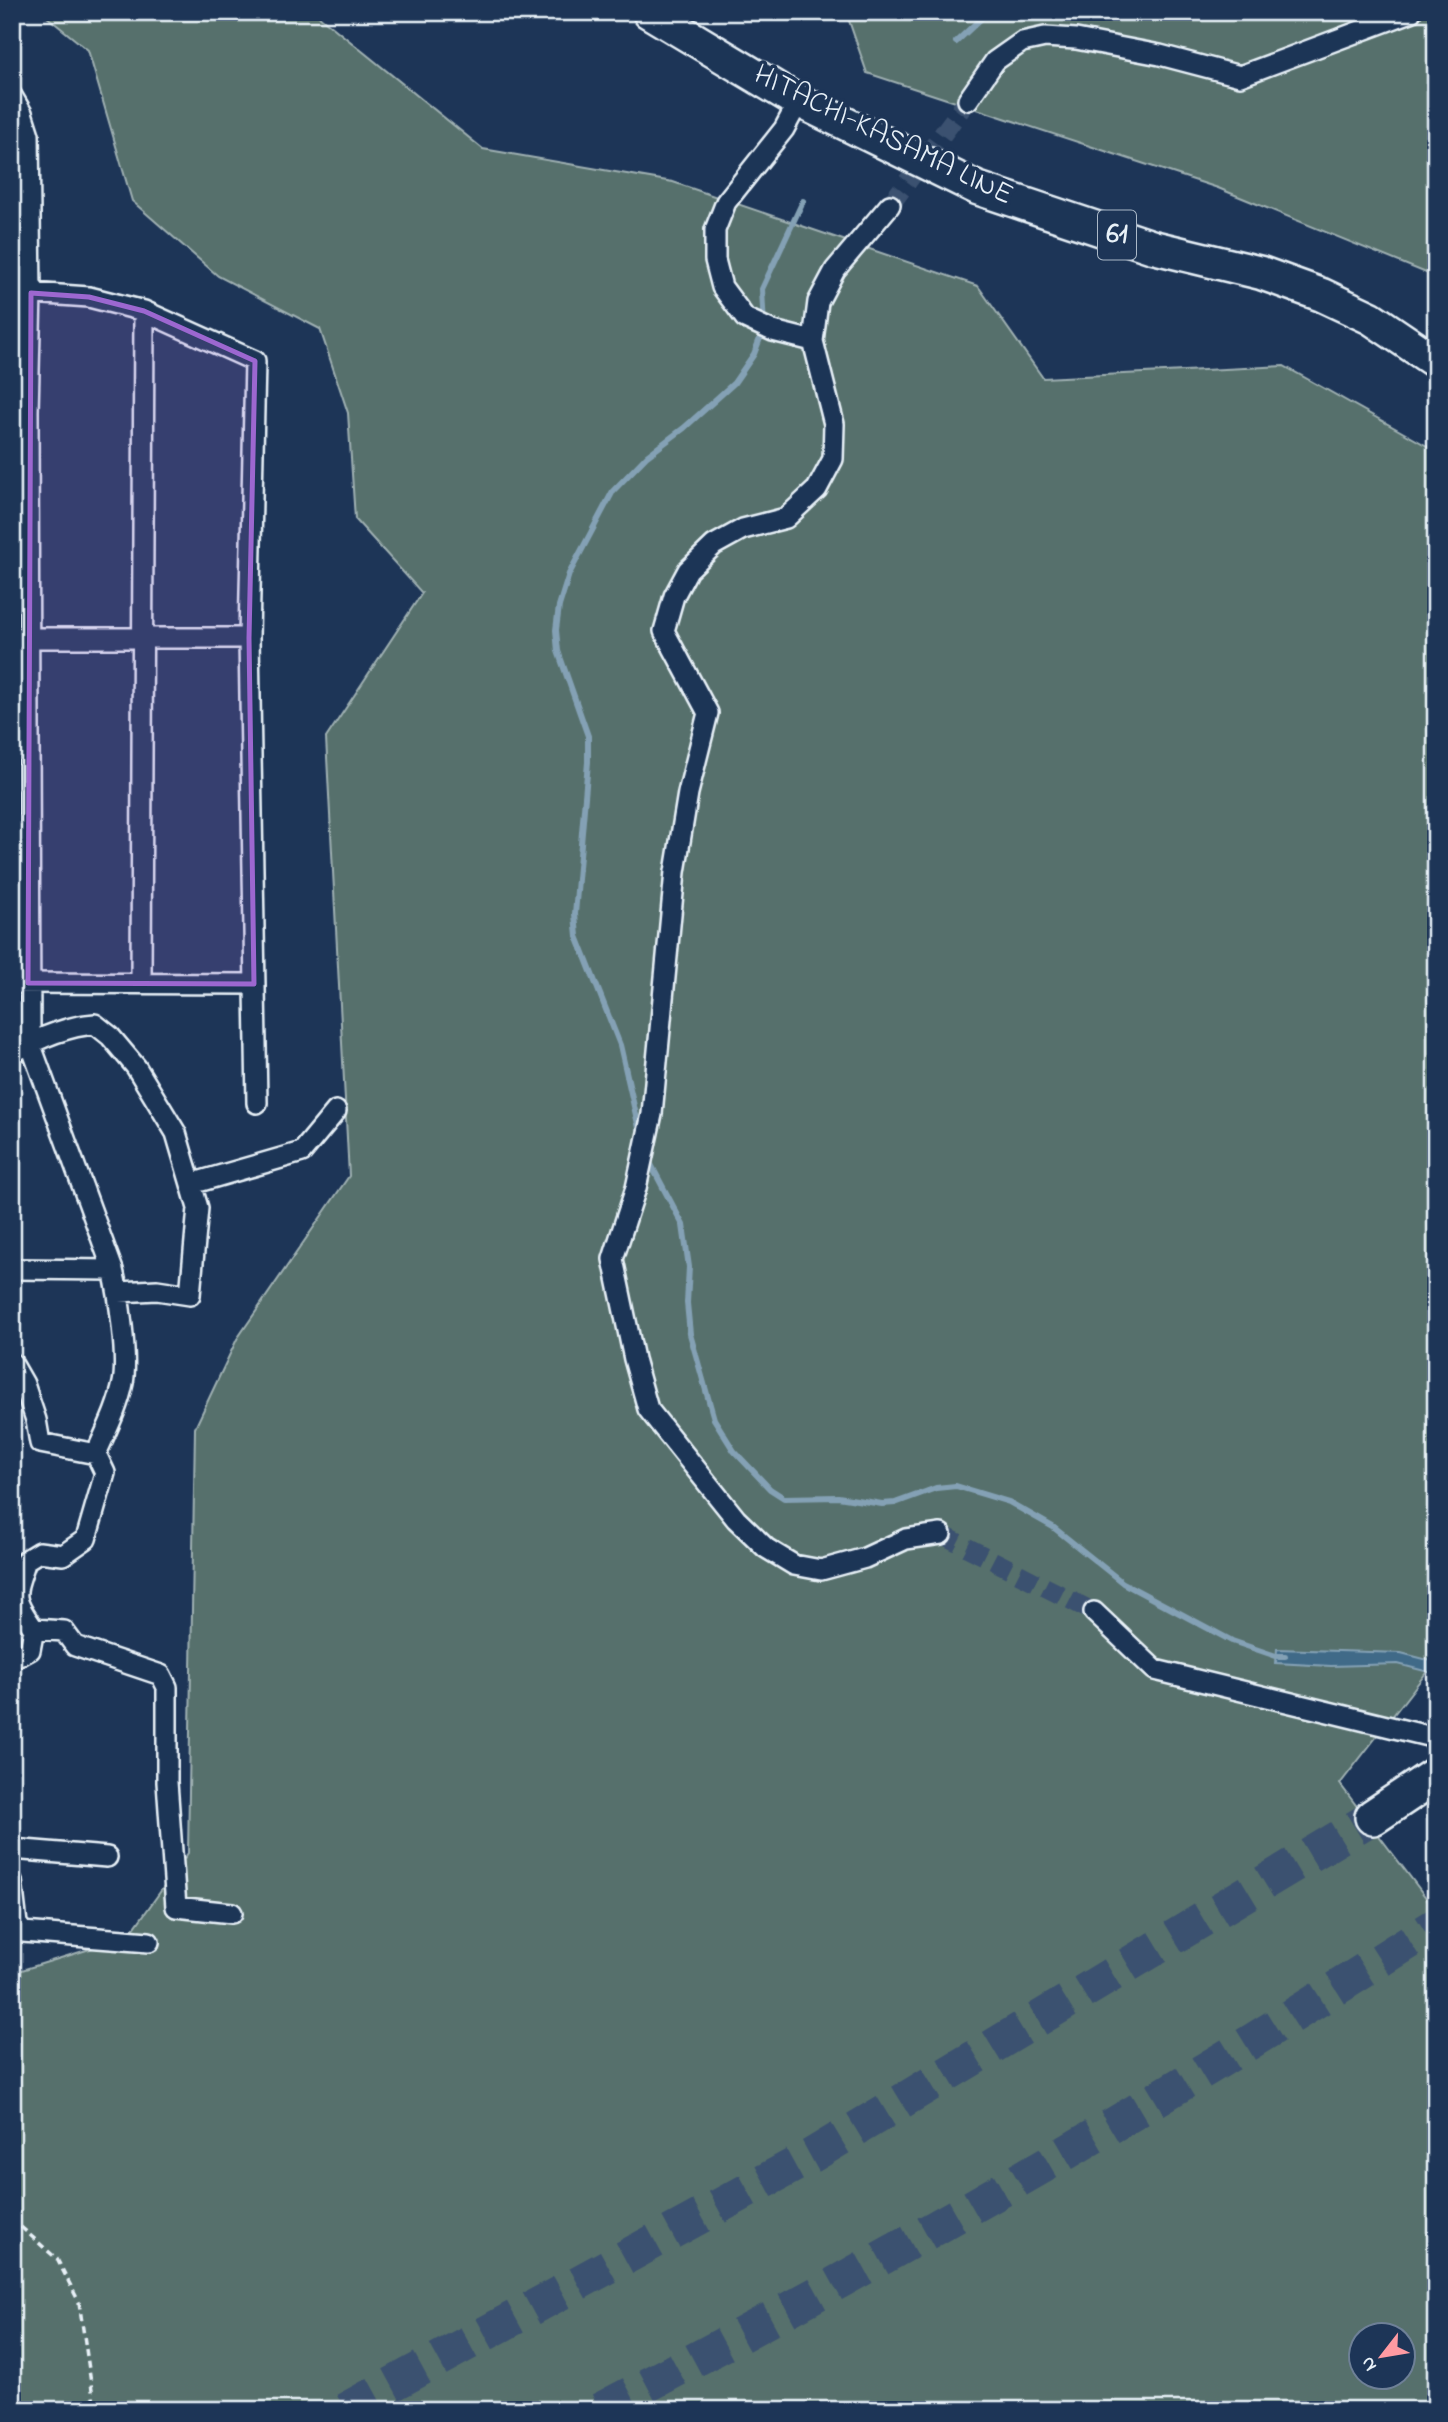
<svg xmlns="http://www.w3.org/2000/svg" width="1448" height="2422" font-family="'Indie Flower',sans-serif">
	<rect width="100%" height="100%" fill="#1d3557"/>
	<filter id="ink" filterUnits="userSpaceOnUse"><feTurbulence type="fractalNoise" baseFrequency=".0143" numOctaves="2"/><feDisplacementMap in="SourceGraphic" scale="14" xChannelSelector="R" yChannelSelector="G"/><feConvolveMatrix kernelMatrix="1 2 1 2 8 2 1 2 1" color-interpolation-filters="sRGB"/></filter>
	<g filter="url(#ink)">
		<path fill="#56706c" stroke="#9fb0b2" stroke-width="2" fill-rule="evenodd" d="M41 12H314L483 149 673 182 978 286 1043 378 1284 366 1436 451V1660L1340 1784 1436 1911V2410H12V1973L119 1940 135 1927 188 1853 195 1428 237 1339 349 1176 326 738 422 593 355 519 348 413 320 329 218 276 132 201 88 50ZM1360 2334H1402V2376H1360Z
			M846 12H1436V277L1218 188 867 73Z"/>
		<path fill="#416b88" stroke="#84a1b5" stroke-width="2" d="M1277 1649 1401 1653 1436 1662V1674L1398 1664 1331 1666 1276 1663Z"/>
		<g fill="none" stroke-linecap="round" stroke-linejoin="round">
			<path stroke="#84a1b5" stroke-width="6" d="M1192 12 1217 15 1253 12
				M956 42 988 12
				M641 1137 620 1045 577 936 575 914 588 762V736L558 651 556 630 559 606 569 574 613 491 647 456 684 428 734 383 754 354 764 328 762 289 803 201
				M647 1157 683 1225 689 1267 687 1303 690 1334 714 1419 734 1451 770 1489 784 1498 838 1497 882 1504 895 1503 936 1488 956 1486 1009 1502 1053 1527 1123 1583 1232 1641 1276 1656H1285"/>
			<path stroke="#3b516f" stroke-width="19" stroke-dasharray="19 10" stroke-linecap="butt" d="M890 205 968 100
				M941 1534 1094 1612"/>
			<path stroke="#3b516f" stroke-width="35" stroke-dasharray="35 18" stroke-linecap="butt" d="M345 2410 811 2156 1373 1817
				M600 2410C806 2302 1009 2189 1208 2068 1284 2022 1360 1973 1436 1925"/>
			<defs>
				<path id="street" d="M12 96 22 113 29 135 31 293 28 411 30 1043 113 1270C119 1294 128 1359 123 1383 118 1408 106 1431 96 1454L105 1473 86 1539 63 1555 39 1552 26 1560C14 1596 11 1597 34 1629L30 1650 19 1656H12
					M968 100 995 61 1022 42 1045 37 1076 39 1160 55 1240 76 1411 12
					M799 101 784 129 726 202 715 230V260L722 287 745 318 773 331 813 341
					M890 205 835 270 818 302 813 341 834 424 833 459 817 489 786 518 743 529 714 545 688 570 674 596 664 631 708 713 688 793 675 872 652 1114 636 1188 613 1259 634 1359 648 1409 736 1519 766 1548 794 1565 821 1570 865 1558 906 1539 941 1534
					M31 293 89 297 144 311 255 361 249 638 257 1103
					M12 638H249
					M141 982 144 311
					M12 983 254 984
					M12 1053C37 1039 66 1026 95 1024L110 1036 136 1067 176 1133 198 1208 190 1295 157 1290 119 1292
					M191 1184 302 1152 336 1111
					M12 1269 113 1270
					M12 1363 24 1384 13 1386
					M24 1384 36 1420 40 1443 96 1454
					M1094 1612 1155 1670 1436 1738
					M34 1629 64 1631 75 1646 161 1675 167 1687V1782L176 1907 232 1913
					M12 1849 107 1857
					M12 1881 17 1924 23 1932 149 1942"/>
				<path id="secondary" d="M12 293H31"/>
				<path id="primary" d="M649 12 789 96 977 188 1153 247 1261 273 1322 295 1371 318 1436 362"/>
				<path id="highway" d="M1373 1817 1436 1775"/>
			</defs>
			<use href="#street" stroke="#e8f1f8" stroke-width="24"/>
			<use href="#secondary" stroke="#e8f1f8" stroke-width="33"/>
			<use href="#primary" stroke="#e8f1f8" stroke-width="37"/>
			<use href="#highway" stroke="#e8f1f8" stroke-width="40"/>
			<path stroke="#e8f1f8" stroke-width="3.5" stroke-dasharray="7 5" stroke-linecap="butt" d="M12 2219 57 2259 79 2302 95 2410"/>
			<use href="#street" stroke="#1d3557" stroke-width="19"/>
			<use href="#secondary" stroke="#1d3557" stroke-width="28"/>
			<use href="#primary" stroke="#1d3557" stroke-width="32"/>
			<use href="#highway" stroke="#1d3557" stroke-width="35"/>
		</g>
	</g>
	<path fill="#9c67d0" fill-opacity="0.2" stroke="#9c67d0" stroke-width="5" stroke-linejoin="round" d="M31 293 89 297 144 311 255 361 249 638 254 984 28 983Z"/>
	<g text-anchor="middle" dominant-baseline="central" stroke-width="7" stroke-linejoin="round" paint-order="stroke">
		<rect fill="#1d3557" stroke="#abb9c8" stroke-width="2" x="1098" y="210.5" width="38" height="49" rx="5"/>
		<g font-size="28" font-weight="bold" fill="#e8f1f8">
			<text x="1117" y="235">61</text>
		</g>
		<g font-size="30" fill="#e8f1f8" stroke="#1d3557">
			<text transform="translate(883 136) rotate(26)">HITACHI-KASAMA LINE</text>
		</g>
	</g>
	<rect width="1448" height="2422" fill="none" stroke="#1d3557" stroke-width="42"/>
	<rect x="21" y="21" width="1406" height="2380" fill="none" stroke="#e8f1f8" stroke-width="2.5" filter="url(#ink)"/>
	<g transform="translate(1382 2356) rotate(239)"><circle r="33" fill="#1d3557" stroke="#6e8097" stroke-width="2"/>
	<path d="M0-5L12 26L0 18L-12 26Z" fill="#ff9aa2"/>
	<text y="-10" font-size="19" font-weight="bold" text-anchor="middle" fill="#e8f1f8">N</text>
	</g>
</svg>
